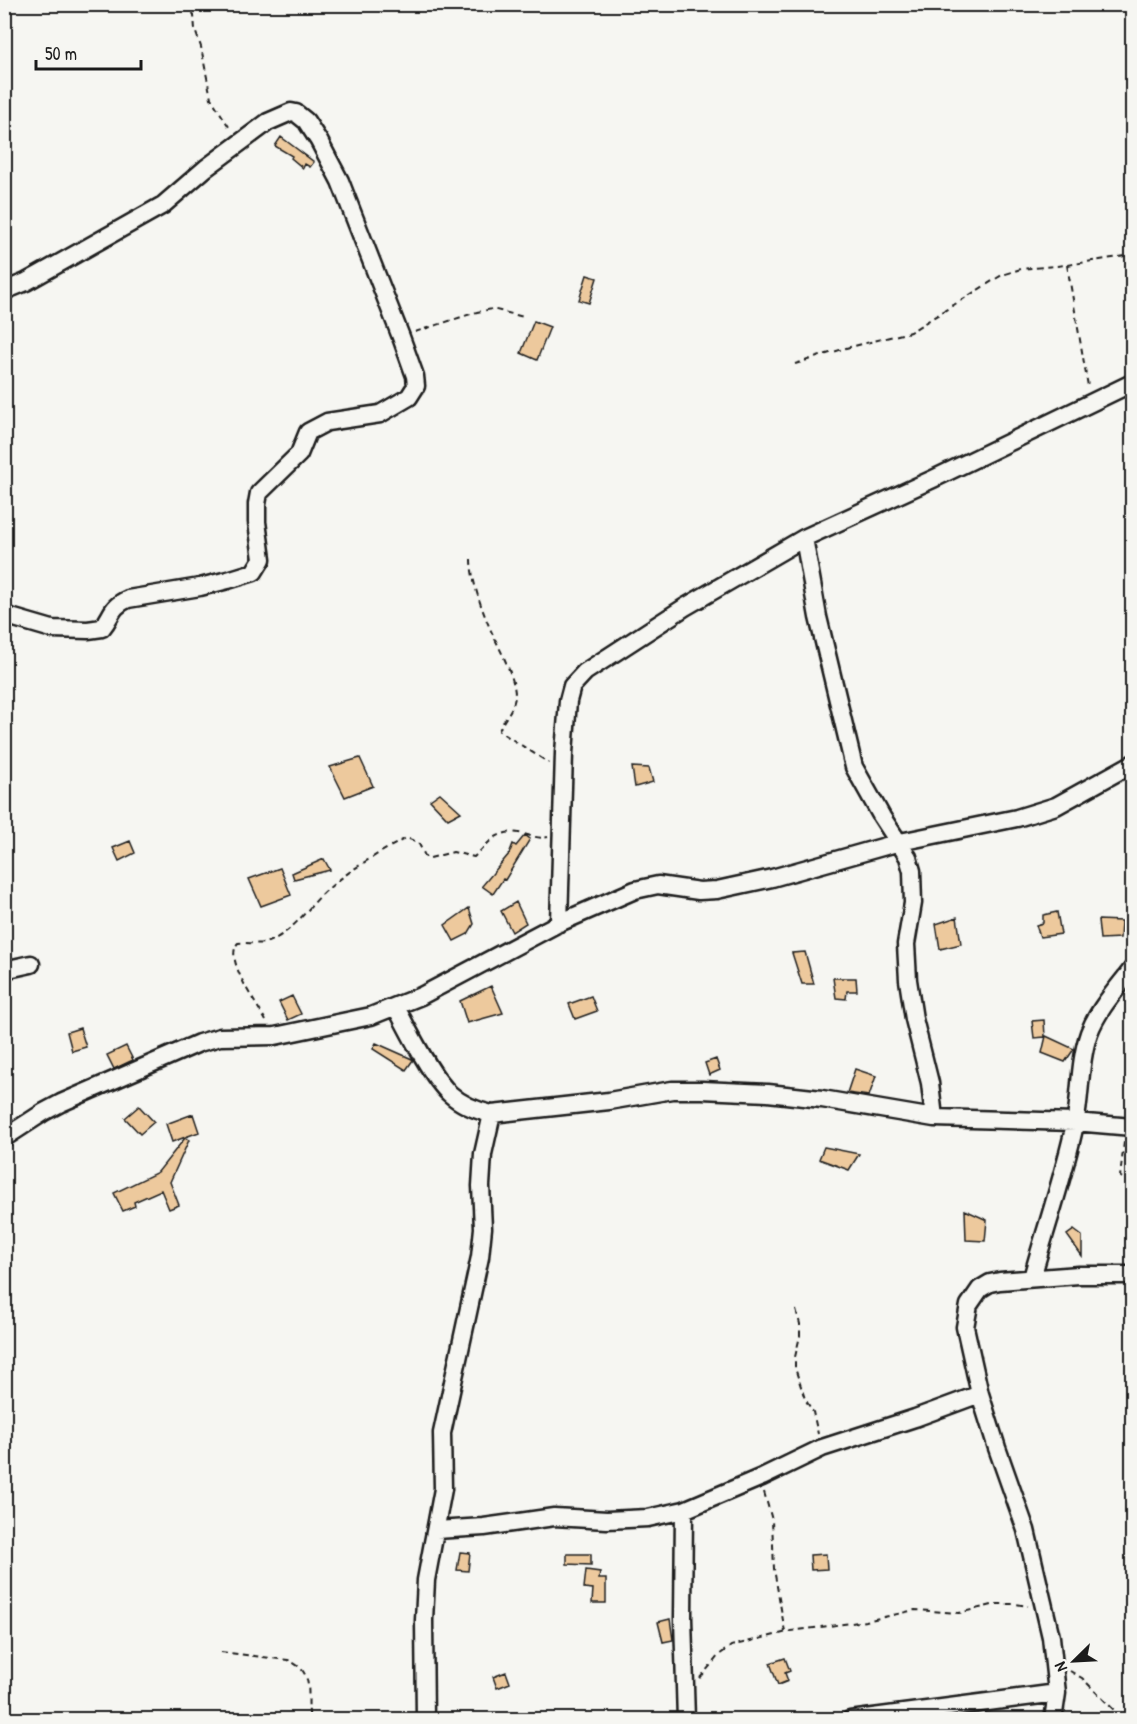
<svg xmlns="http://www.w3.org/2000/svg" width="1137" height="1724" font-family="'Patrick Hand',sans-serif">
	<rect width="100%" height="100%" fill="#f6f6f2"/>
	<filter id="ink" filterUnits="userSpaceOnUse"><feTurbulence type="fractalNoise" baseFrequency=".0167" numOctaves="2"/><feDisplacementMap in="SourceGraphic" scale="12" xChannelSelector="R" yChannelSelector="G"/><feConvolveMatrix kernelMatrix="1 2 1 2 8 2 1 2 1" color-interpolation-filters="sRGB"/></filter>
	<g filter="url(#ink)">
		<path fill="#edc99d" stroke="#1c1c1c" stroke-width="1.5" d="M281 137 314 162 310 167 305 164 303 168 291 158 292 156 275 146Z
			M587 275 597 278 589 303 579 300Z
			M534 321 550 327 537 360 521 353Z
			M360 758 373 786 345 797 330 767Z
			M632 767 649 768 653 782 635 787Z
			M440 793 461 812 448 819 430 800Z
			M525 835 530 839 505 880 503 879 493 894 482 886 509 854 513 844 516 846Z
			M130 841 135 853 119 861 113 848Z
			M324 859 330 870 294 879 292 873Z
			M280 868 291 895 261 906 249 879Z
			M516 902 526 923 512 932 501 911Z
			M469 908 474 924 468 934 454 941 445 925Z
			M1057 912 1061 934 1040 937 1036 925 1043 923V915Z
			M957 917 961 944 940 949 936 924Z
			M1098 920 1121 921 1120 938 1100 939Z
			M805 952 814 984H802L792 953Z
			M833 978H856L857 991H847L846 999 836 998Z
			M491 986 503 1013 467 1023 460 1001Z
			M292 996 301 1014 288 1020 279 1002Z
			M591 996 597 1011 575 1019 569 1004Z
			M1044 1020 1045 1037 1034 1038 1032 1021Z
			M80 1028 86 1047 72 1051 67 1032Z
			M1046 1036 1074 1049 1065 1062 1042 1053Z
			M376 1043 412 1059 413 1060 406 1070 373 1049Z
			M126 1046 133 1060 114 1069 107 1055Z
			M716 1059 720 1070 709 1075 705 1063Z
			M855 1069 876 1076 869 1096 847 1093Z
			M139 1106 154 1122 140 1134 125 1118Z
			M193 1114 199 1132 172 1142 166 1124Z
			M185 1138 189 1140 170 1182 179 1205 169 1209 161 1190 134 1202 135 1206 123 1211 114 1193 158 1172Z
			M824 1147 859 1154 849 1170 819 1159Z
			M965 1210 987 1220 985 1241 966 1240Z
			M1074 1230 1082 1236V1256L1067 1235Z
			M460 1552 470 1553 468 1571 457 1570Z
			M567 1554H591V1565L567 1564Z
			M826 1554 827 1569 811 1570 810 1555Z
			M586 1570 600 1572 599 1579H606V1603H592L593 1589 584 1588Z
			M670 1619 673 1640 663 1642 658 1622Z
			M785 1658 790 1671 785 1673 788 1681 778 1685 770 1663Z
			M506 1672 510 1683 497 1688 493 1677Z"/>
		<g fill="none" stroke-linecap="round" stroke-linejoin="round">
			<defs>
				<path id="street" d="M4 291 26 282 163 205 206 168 268 122 291 112 296 113 306 121 319 141 340 181 401 337 415 376 416 386 409 397 380 414 327 422 308 432 299 454 259 493 257 504V522L262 559 254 572 228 580 200 587 128 599C110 607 113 615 102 628L88 630 52 629 4 615
					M804 538 818 617 854 767 882 817 908 857 912 871 913 903 906 944 908 980 914 1019 930 1083 934 1118
					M559 923 564 753 568 701 572 686 585 672 685 607 804 538 933 479 1132 383
					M4 970 31 964
					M396 1007C408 1030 432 1078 450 1094 462 1105 478 1111 492 1114L609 1101 672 1090H702L768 1093 822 1099 934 1118 1075 1122 1132 1127
					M4 1138 44 1112 61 1103 199 1043 220 1037 275 1036 371 1016 421 996 559 923 635 890 658 885 699 891 717 890 772 878 900 842 1017 818 1056 806 1132 764
					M1032 1278C1046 1227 1064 1176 1075 1124 1081 1094 1079 1062 1089 1033 1098 1009 1117 989 1132 969
					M684 1510 683 1618 686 1720
					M436 1530 484 1527 554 1517 607 1520 648 1518 684 1510 762 1477 822 1448 915 1418 980 1394
					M425 1720 424 1620 426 1580 443 1489 442 1433 480 1257 483 1228 481 1186 483 1154 492 1114
					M850 1720 1057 1693
					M1053 1720 1057 1693 1051 1637 1026 1530 997 1448 980 1394 965 1327 969 1305 980 1289 990 1283 1000 1281 1079 1275H1132"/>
			</defs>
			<use href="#street" stroke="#1c1c1c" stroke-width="21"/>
			<path stroke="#1c1c1c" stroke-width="2" stroke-dasharray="6 4.5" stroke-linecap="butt" d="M187 4 194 15 195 30 201 47 211 98 231 130
				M1067 265 1088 386
				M415 332 477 312 492 309 524 317
				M795 364 846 348 910 332 1002 275 1021 269 1067 265 1132 255
				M471 559C471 581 484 616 493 635 501 651 516 680 515 697 513 711 503 719 499 731L549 763
				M266 1021C257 1004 223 959 238 943 249 942 260 946 270 941 295 931 309 905 328 889 352 868 379 853 406 838L418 842 426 858H430L453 852 474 857C491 841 497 828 524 834 532 836 539 839 548 837
				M1124 1142 1120 1177 1132 1180
				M796 1310 800 1324V1336L795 1357V1368L805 1399 813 1412 818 1434
				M764 1492 772 1520 774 1569 785 1632
				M221 1652 288 1660C317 1673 305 1694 310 1720
				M1070 1671 1082 1678 1124 1720
				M700 1678 719 1655 731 1646 791 1631 866 1621 915 1610 959 1613 996 1604H1015L1028 1606"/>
			<use href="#street" stroke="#f6f6f2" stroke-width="16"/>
		</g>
	</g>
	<rect width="1137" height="1724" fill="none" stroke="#f6f6f2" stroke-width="24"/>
	<rect x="12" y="12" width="1113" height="1700" fill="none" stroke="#1c1c1c" stroke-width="2" filter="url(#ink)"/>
	<g transform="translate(1074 1661) rotate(246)" stroke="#f6f6f2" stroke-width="4.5" paint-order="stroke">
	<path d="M0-4.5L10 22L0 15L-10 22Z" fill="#1c1c1c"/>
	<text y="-9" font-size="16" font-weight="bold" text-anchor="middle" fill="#1c1c1c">N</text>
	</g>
	<path d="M36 60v9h105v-9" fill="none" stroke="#1c1c1c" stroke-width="3"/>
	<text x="45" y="60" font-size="18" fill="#1c1c1c" stroke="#f6f6f2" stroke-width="4.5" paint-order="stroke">50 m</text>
</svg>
